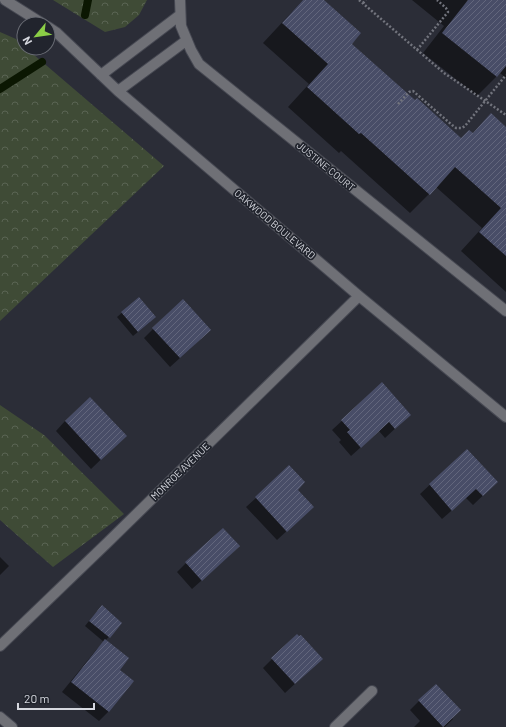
<svg xmlns="http://www.w3.org/2000/svg" width="506" height="727" font-family="Barlow,sans-serif">
	<defs>
		<pattern id="forest-crowns" width="20" height="18" patternUnits="userSpaceOnUse"><rect width="20" height="18" fill="#3f4b36"/><path d="M2 6a3 3 0 1 1 6 0M12 15a3 3 0 1 1 6 0" fill="none" stroke="#5a6453"/></pattern>
		<pattern id="building-hatch" width="6" height="6" patternUnits="userSpaceOnUse"><rect width="6" height="6" fill="#484d67"/><path d="M-1 1l2-2M0 6l6-6M5 7l2-2" fill="none" stroke="#62667c"/></pattern>
	</defs>
	<rect width="100%" height="100%" fill="#2b2d37"/>
	<path fill="url(#forest-crowns)" d="M53 0H147L139 15 125 27 105 32Z
		M0 32 16 39 24 46V48H26L164 166 0 321Z
		M0 405 44 435 124 514 53 567 0 520Z"/>
	<path fill="#0007" d="M303 0H323L350 44 415 101 461 139 472 134 506 128V292L461 251 482 228 436 187 410 213 341 151 339 153 288 107 309 84 263 43Z
		M412 0H501L506 4V78L500 73 477 96 423 53 444 26Z
		M139 298 150 322 133 336 117 317Z
		M153 329 201 339 170 367 144 338Z
		M382 384 400 424 385 438 379 431 351 456 339 442 341 440 332 430Z
		M65 421 116 445 91 469 56 431Z
		M467 450 497 482 473 505 466 498 442 519 420 494Z
		M296 490 303 516 277 540 246 507 256 498Z
		M229 556 192 589 177 572 186 563Z
		M0 557 9 566 0 575Z
		M97 611 121 623 105 641 118 670 132 681 108 712 99 721 62 692 96 650 104 642 85 626Z
		M272 659 312 668 285 693 263 668Z
		M419 701 452 718 453 719 445 727H414L420 721 410 710Z"/>
	<g fill="none" stroke-linecap="round" stroke-linejoin="round">
		<path stroke="#0b1702" stroke-width="8" d="M85 15 88 0
			M0 89 42 62"/>
	</g>
	<path fill="url(#building-hatch)" d="M303 0H324L361 33 352 44 415 100 417 98 461 138 469 130 473 133 491 113 506 127V256L479 232 501 208 455 167 430 195 361 133 359 134 307 87 328 64 282 23Z
		M468 0H506V66L497 77 442 33Z
		M139 297 156 317 138 332 121 312Z
		M183 299 211 330 180 358 152 328Z
		M382 382 411 415 395 429 389 422 361 448 347 432 350 430 341 420Z
		M90 397 127 436 101 460 65 421Z
		M467 449 498 482 483 496 476 489 452 511 429 484Z
		M289 465 305 482 298 490 314 507 287 532 255 497Z
		M223 528 240 546 202 581 185 562Z
		M102 605 122 623 110 638 89 621Z
		M297 634 299 636 301 635 323 659 295 684 271 658Z
		M105 639 129 658 120 670 134 681 109 712 71 682Z
		M436 684 461 710 443 727 418 700Z"/>
	<g fill="none" stroke-linecap="round" stroke-linejoin="round">
		<defs>
			<path id="minor" d="M5 0 43 24
				M180 0 181 26 191 50 199 64 506 311
				M48 27 57 33 118 91 359 296 506 417
				M101 75 180 15
				M118 91 187 40
				M0 646 107 543 359 296
				M0 717 12 727
				M335 727 372 691"/>
		</defs>
		<use href="#minor" stroke="#464852" stroke-width="12"/>
		<path stroke="#72747d" stroke-width="2.5" stroke-dasharray="2 2" stroke-linecap="butt" d="M359 0 444 73 506 115
			M363 3 366 0
			M417 50 448 12 446 8 437 0
			M398 104 409 92 413 91 452 125 456 128H462L465 126 506 75"/>
		<use href="#minor" stroke="#6f7076" stroke-width="10"/>
	</g>
	<g text-anchor="middle" dominant-baseline="central" stroke-width="3.5" stroke-linejoin="round" paint-order="stroke">
		<g font-size="10" fill="#d6d8df" stroke="#21242d">
			<text transform="translate(326 166) rotate(39)">JUSTINE COURT</text>
			<text transform="translate(275 224) rotate(40)">OAKWOOD BOULEVARD</text>
			<text transform="translate(180 471) rotate(-44)">MONROE AVENUE</text>
		</g>
	</g>
	<g transform="translate(36 36) rotate(241)"><circle r="19" fill="#21242d" stroke="#696c74"/>
	<path d="M0-3L7 15L0 10L-7 15Z" fill="#8bce46"/>
	<text y="-6" font-size="11" font-weight="bold" text-anchor="middle" fill="#d6d8df">N</text>
	</g>
	<path d="M18 703v6h76v-6" fill="none" stroke="#d6d8df" stroke-width="2"/>
	<text x="24" y="703" font-size="12" fill="#d6d8df" stroke="#21242d" stroke-width="3" paint-order="stroke">20 m</text>
</svg>
